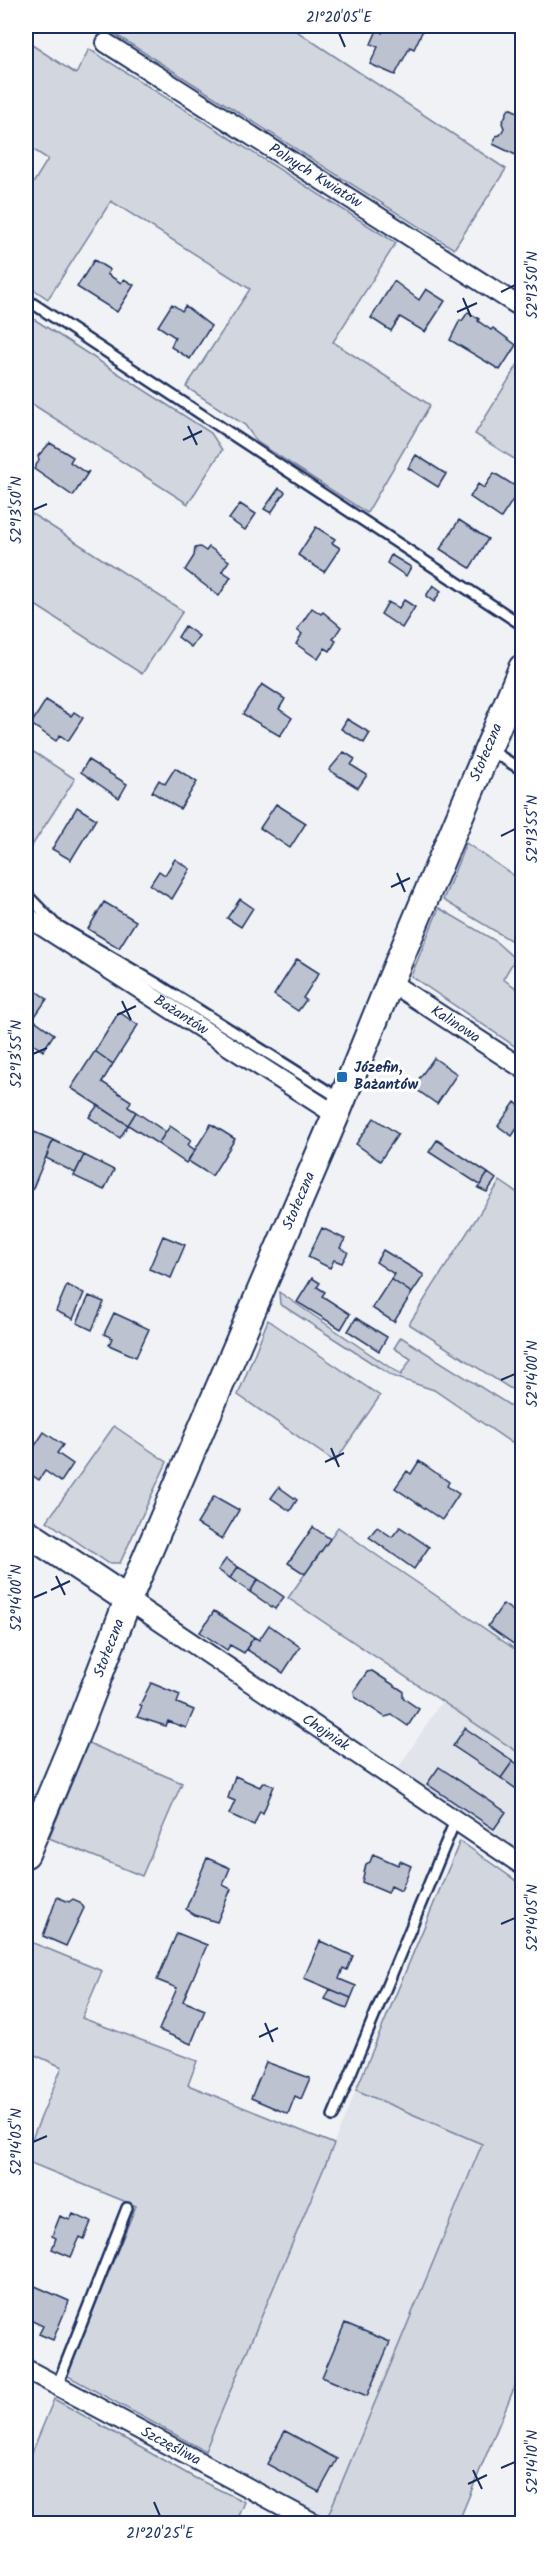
<svg xmlns="http://www.w3.org/2000/svg" width="548" height="2549" font-family="Kalam,sans-serif">
	<rect width="100%" height="100%" fill="#f1f2f5"/>
	<filter id="ink" filterUnits="userSpaceOnUse"><feTurbulence type="fractalNoise" baseFrequency=".0167" numOctaves="2"/><feDisplacementMap in="SourceGraphic" scale="12" xChannelSelector="R" yChannelSelector="G"/><feConvolveMatrix kernelMatrix="1 2 1 2 8 2 1 2 1" color-interpolation-filters="sRGB"/></filter>
	<g filter="url(#ink)">
		<path fill="#e1e4ea" d="M442 1701 522 1755V1854L397 1770Z
			M356 2090 482 2143 327 2518 205 2451Z"/>
		<path fill="#d2d6df" stroke="#76829e" stroke-width="1.5" d="M102 26H289L506 169 454 249Z
			M26 41 76 74 89 49 396 243 333 342 430 405 367 513 257 442 245 425 186 387 250 289 111 201 48 299 26 284V195L48 159 26 145Z
			M26 314 211 433 222 450 188 504 26 400Z
			M522 358V464L475 434Z
			M26 510 183 611 142 674 26 599Z
			M26 747 75 779 26 855Z
			M466 843 522 881V947L443 900Z
			M439 908 494 940 515 959 503 979 522 992V1051L411 976Z
			M500 1181 522 1196V1396L409 1324Z
			M279 1292 401 1375 411 1359 394 1348 401 1337 522 1413V1450L434 1390 392 1376 280 1304Z
			M268 1320 380 1396 335 1462 238 1395Z
			M114 1426 167 1462 120 1563H108L47 1521Z
			M338 1527 372 1552 522 1654V1755L288 1598Z
			M88 1743 182 1783 142 1876 49 1838Z
			M460 1841 522 1885V2369L458 2523H336L327 2518 482 2144 356 2090Z
			M26 1940 102 1971 82 2018 197 2061 188 2085 334 2144 205 2451 66 2375 136 2206 26 2161V2153L62 2067 26 2051Z
			M54 2399 195 2478 245 2502 236 2523H26V2467Z"/>
		<path fill="#bcc2d0" stroke="#1b2f5e" stroke-width="1.5" d="M386 26H413L423 30 414 49 410 47 395 75 370 64 378 47 371 44 378 28 382 33Z
			M508 26H522V36L514 33 516 29Z
			M509 108 522 114V158L493 144 496 136 500 135 504 128 502 123Z
			M94 260 110 270 107 274 121 283 124 279 134 285 117 312 77 287Z
			M394 281 419 300 426 289 445 301 425 332 400 317 391 331 371 318Z
			M172 304 182 311 185 306 211 326 190 359 171 347 175 337 158 326Z
			M468 312 479 319 478 321 491 330 493 328 516 345 500 370 450 340 460 320 462 321Z
			M50 443 73 457 70 462 86 473 89 471 73 496 34 469 39 460 38 456Z
			M416 455 446 474 438 487 408 468Z
			M494 473 520 489 501 518 470 497 478 484 484 488Z
			M279 488 285 492 271 513 264 509Z
			M240 504 256 514 245 530 229 519Z
			M459 520 488 539 470 568 440 549Z
			M316 527 335 539 332 543 340 548 324 572 298 555Z
			M200 547 206 551 209 547 229 561 222 571 231 577 219 596 185 570 194 556 195 548Z
			M391 555 411 567 406 576 387 563Z
			M433 585 441 591 434 602 426 596Z
			M404 600 415 607 402 628 381 614 388 602 399 608Z
			M312 608 321 614 323 612 341 627 333 639 336 641 330 651 325 648 318 659 296 644 302 634 297 630Z
			M185 626 199 636 191 647 178 637Z
			M262 684 285 699 279 709 292 718 280 736 243 714Z
			M46 700 71 716 74 712 83 718 68 741 60 735 56 741 31 724Z
			M347 719 370 733 364 743 341 729Z
			M344 752 355 759 351 765 367 775 358 788 329 770Z
			M88 760 127 784 119 798 81 772Z
			M175 768 197 782 180 809 152 792 159 780 165 784Z
			M276 804 306 823 290 848 260 828Z
			M77 807 96 819 71 860 52 849Z
			M175 859 190 869 172 899 150 885 159 871 165 875Z
			M240 899 253 908 241 927 227 918Z
			M104 902 136 921 119 948 88 929Z
			M297 959 319 973 303 998 306 1000 298 1011 274 995Z
			M26 984 47 999 33 1019 54 1034 43 1051 26 1039Z
			M119 1012 138 1025 113 1064 95 1051Z
			M95 1051 113 1064 102 1082 131 1101 128 1107 136 1112 128 1125 71 1088Z
			M434 1058 457 1074 437 1104 413 1087Z
			M515 1102 522 1108V1121L512 1136 498 1126Z
			M98 1105 128 1125 120 1138 89 1117Z
			M136 1112 166 1132 158 1144 128 1125Z
			M374 1118 398 1134 380 1161 356 1144Z
			M211 1124 235 1139 212 1176 188 1161Z
			M170 1126 191 1140 188 1145 195 1150 186 1163 158 1144Z
			M27 1129 53 1140 30 1195 26 1193Z
			M53 1140 84 1155 75 1173 46 1158Z
			M437 1140 488 1173 480 1185 429 1152Z
			M84 1155 114 1170 104 1190 74 1176Z
			M488 1173 496 1179 487 1192 478 1188Z
			M322 1228 345 1239 340 1248 348 1252 342 1263 334 1260 330 1268 308 1257Z
			M163 1236 185 1245 171 1278 149 1269Z
			M383 1250 424 1275 412 1293 391 1279 394 1274 376 1262Z
			M312 1278 320 1283 317 1287 325 1292 322 1296 350 1314 341 1329 297 1302Z
			M391 1279 412 1293 394 1322 372 1308Z
			M67 1285 84 1293 73 1319 56 1311Z
			M89 1296 104 1302 92 1330 77 1323Z
			M114 1313 149 1329 136 1357 109 1345 112 1338 104 1334Z
			M356 1318 387 1337 379 1351 348 1331Z
			M44 1432 63 1445 57 1453 73 1464 61 1482 45 1471 39 1480 26 1471V1459Z
			M419 1461 449 1482 447 1486 459 1494 442 1520 395 1488 407 1471 411 1474Z
			M279 1487 297 1500 290 1511 271 1498Z
			M214 1496 239 1510 222 1539 197 1524Z
			M313 1527 330 1539 305 1574 288 1563Z
			M377 1527 392 1537 400 1527 429 1547 414 1569 369 1537Z
			M226 1559 238 1567 230 1578 218 1570Z
			M238 1567 258 1579 250 1592 230 1578Z
			M258 1579 284 1597 275 1609 250 1592Z
			M503 1604 522 1617V1650L488 1626Z
			M214 1611 254 1637 244 1653 230 1645 227 1650 200 1632Z
			M269 1625 300 1647 283 1673 246 1649 254 1637 259 1640Z
			M372 1671 403 1691V1698L419 1709 408 1726 392 1715 385 1717 355 1697 354 1691 367 1672Z
			M151 1683 180 1695 177 1703 194 1710 186 1728 168 1721 166 1726 137 1717 142 1706 140 1705Z
			M465 1728 513 1761 501 1778 453 1746Z
			M513 1761 522 1767V1793L501 1778Z
			M439 1767 506 1812 494 1829 427 1784Z
			M235 1776 260 1787 263 1782 274 1786 263 1813 260 1811 254 1825 229 1814 235 1801 228 1798Z
			M373 1854 398 1865 400 1861 411 1866 401 1891 391 1886 388 1893 362 1882 366 1864 370 1862Z
			M207 1858 230 1868 223 1885 231 1889 217 1922 195 1915 186 1909Z
			M57 1897 69 1902 73 1899 80 1902 84 1908 66 1946 43 1936Z
			M177 1933 207 1945 183 2001 205 2010 191 2044 159 2030 177 1988 157 1980Z
			M320 1941 353 1956 347 1970 343 1968 339 1979 356 1986 351 1998 304 1978Z
			M330 1989 351 1998 347 2008 325 1999Z
			M266 2062 310 2078 301 2099 295 2096 288 2114 251 2098Z
			M73 2214 91 2222 84 2239 80 2237 71 2257 52 2249 56 2238 52 2236 60 2216 70 2220Z
			M35 2286 69 2301 53 2340 39 2334 43 2326 26 2318V2298L27 2294 31 2293Z
			M345 2323 390 2342 367 2396 322 2377Z
			M285 2431 337 2459 319 2492 267 2464Z"/>
		<g fill="none" stroke-linecap="round" stroke-linejoin="round">
			<defs>
				<path id="lane" d="M26 299 522 625
					M490 750 522 770
					M26 894 55 924 159 985 339 1098
					M333 2116 455 1821
					M57 2386 127 2208"/>
				<g id="street">
					<path id="s1" d="M106 43 522 308"/>
					<path id="s2" d="M26 916 336 1115"/>
					<path id="s3" d="M390 982 522 1068"/>
					<path id="s4" d="M128 1600 522 1865"/>
					<path id="s5" d="M26 2369 316 2524"/>
				</g>
				<g id="secondary">
					<path d="M26 1532 128 1600"/>
					<path id="s6" d="M26 1854 76 1735 128 1600 336 1115 390 982 522 668"/>
				</g>
			</defs>
			<use href="#lane" stroke="#1b2f5e" stroke-width="14"/>
			<use href="#street" stroke="#1b2f5e" stroke-width="22"/>
			<use href="#secondary" stroke="#1b2f5e" stroke-width="30"/>
			<use href="#lane" stroke="#fff" stroke-width="9"/>
			<use href="#street" stroke="#fff" stroke-width="18"/>
			<use href="#secondary" stroke="#fff" stroke-width="26"/>
		</g>
	</g>
	<path fill="none" stroke="#1b2f5e" stroke-width="2" d="M339 33 345 47M501 292 515 285M463 298 471 317M457 312 477 303M188 426 197 445M183 440 202 431M33 510 47 504M501 836 515 829M397 873 405 892M391 887 410 878M122 1001 131 1020M117 1015 136 1006M33 1054 47 1048M501 1380 515 1374M331 1448 339 1467M325 1462 344 1453M56 1576 65 1595M51 1590 70 1581M33 1598 47 1592M501 1924 515 1918M265 2023 273 2042M259 2037 278 2028M33 2142 47 2136M501 2468 515 2462M473 2470 482 2489M468 2484 487 2475M154 2502 160 2516"/>
	<rect fill="#1f6fb2" stroke="#fff" stroke-width="2" x="336" y="1071" width="12" height="12" rx="3"/>
	<g text-anchor="middle" dominant-baseline="central" stroke-width="6" stroke-linejoin="round" paint-order="stroke">
		<g font-size="15" fill="#1b2f5e" stroke="#fff">
			<text stroke="none"><textPath href="#s1" startOffset="248">Polnych Kwiatów</textPath></text>
			<text stroke="none"><textPath href="#s6" startOffset="1194">Stołeczna</textPath></text>
			<text stroke="none"><textPath href="#s2" startOffset="184">Bażantów</textPath></text>
			<text stroke="none"><textPath href="#s3" startOffset="78">Kalinowa</textPath></text>
			<text stroke="none"><textPath href="#s6" startOffset="708">Stołeczna</textPath></text>
			<text stroke="none"><textPath href="#s6" startOffset="222">Stołeczna</textPath></text>
			<text stroke="none"><textPath href="#s4" startOffset="238">Chojniak</textPath></text>
			<text stroke="none"><textPath href="#s5" startOffset="164">Szczęśliwa</textPath></text>
		</g>
		<g font-size="15" font-weight="bold" fill="#1b2f5e" stroke="#fff" text-anchor="start">
			<text x="354" y="1068">Józefin,<tspan x="354" dy="17">Bażantów</tspan></text>
		</g>
	</g>
	<rect width="548" height="2549" fill="none" stroke="#fff" stroke-width="66"/>
	<rect x="33" y="33" width="482" height="2483" fill="none" stroke="#1b2f5e" stroke-width="2"/>
	<g font-size="15" text-anchor="middle" fill="#1b2f5e">
		<text x="339" y="22">21°20'05"E</text>
		<text transform="translate(532 285) rotate(-90)" y="5">52°13'50"N</text>
		<text transform="translate(16 510) rotate(-90)" y="5">52°13'50"N</text>
		<text transform="translate(532 829) rotate(-90)" y="5">52°13'55"N</text>
		<text transform="translate(16 1054) rotate(-90)" y="5">52°13'55"N</text>
		<text transform="translate(532 1374) rotate(-90)" y="5">52°14'00"N</text>
		<text transform="translate(16 1598) rotate(-90)" y="5">52°14'00"N</text>
		<text transform="translate(532 1918) rotate(-90)" y="5">52°14'05"N</text>
		<text transform="translate(16 2142) rotate(-90)" y="5">52°14'05"N</text>
		<text transform="translate(532 2462) rotate(-90)" y="5">52°14'10"N</text>
		<text x="160" y="2538">21°20'25"E</text>
	</g>
</svg>
